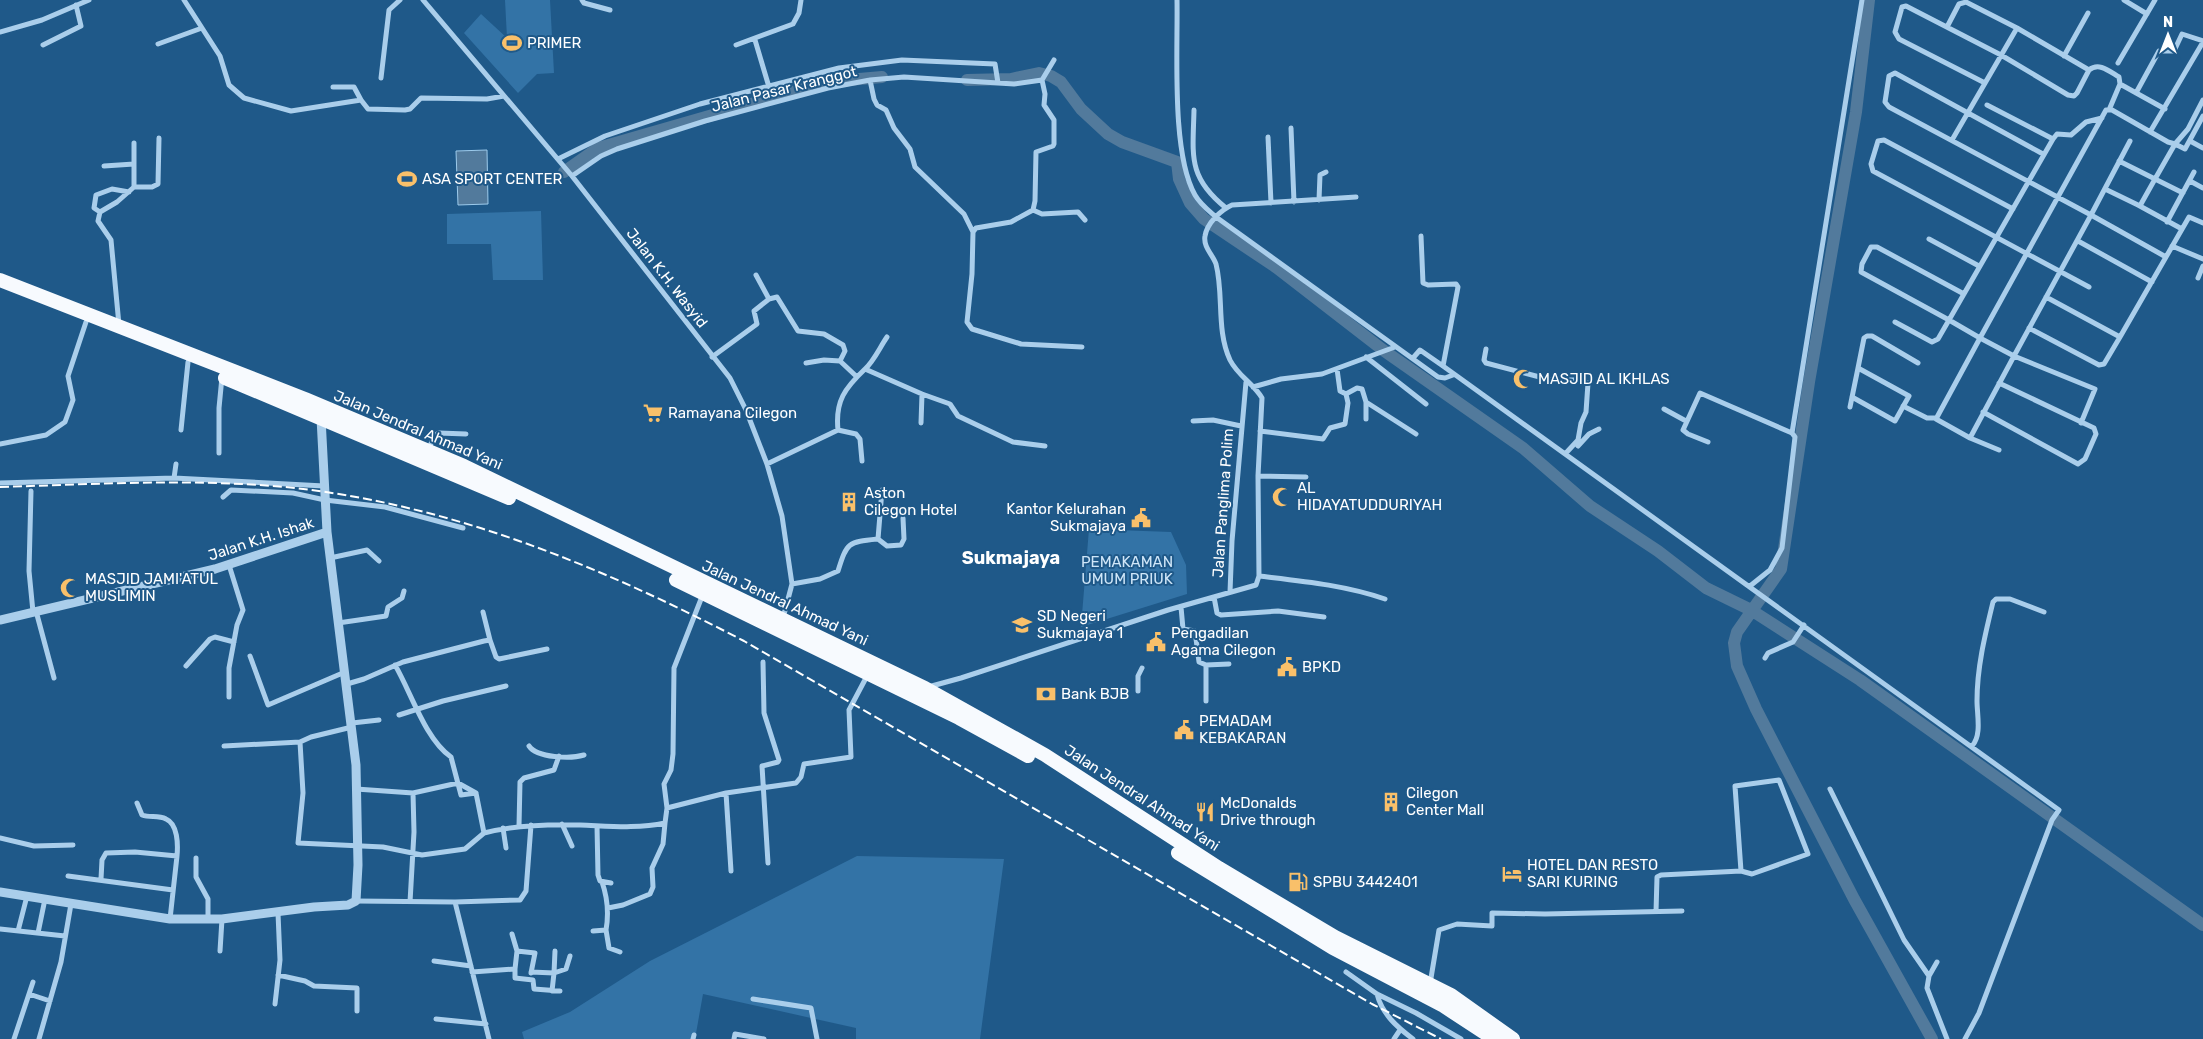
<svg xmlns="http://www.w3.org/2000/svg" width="2203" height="1039" font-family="Rubik,sans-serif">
	<rect width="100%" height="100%" fill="#1f5989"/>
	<path fill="#3373a6" d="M505 0H550L554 73 537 74 518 93 464 33 481 14 507 38Z
		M541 211 543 280H493L491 244H447V214Z
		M1089 529 1171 532 1186 565 1187 594 1081 627Z
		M857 856 1004 859 980 1039H856V1028L703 994 695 1039H524L522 1032 570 1012 650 961Z"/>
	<path fill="#527a9c" stroke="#9dcbec" d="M487 150 488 204 458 205 456 151Z"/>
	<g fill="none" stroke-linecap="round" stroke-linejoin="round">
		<path stroke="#527a9c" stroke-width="12" d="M1869 0 1856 112 1809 382 1781 569 1737 632 1734 643 1737 666 1756 709 1854 899 1932 1039
			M967 80 1011 79 1039 73 1051 76 1061 82 1081 109 1108 134 1122 142 1177 162 1179 179 1190 203 1204 219 1277 268 1383 350 1523 448 1590 506 1658 551 1706 588 1751 610 1860 680 2203 925
			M564 172 598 148 810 87 848 80 882 77"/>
		<path stroke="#aaceeb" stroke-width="5" d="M184 0 220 56 229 85 244 98 291 111 361 100 368 109 405 110 410 109 421 98 487 99 504 96
			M423 0 572 176 730 378 746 410 767 464 782 516 792 584 783 618
			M582 0 584 3 610 10
			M1177 0C1178 49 1171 153 1195 195 1200 204 1208 210 1216 217L1438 377 1445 378 1453 375
			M2124 0 2147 14
			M1947 27 1959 4 1966 2 2017 28
			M0 32 42 20 89 0
			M755 40 769 87
			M158 44 202 28
			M43 45 81 26 76 5
			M736 45 793 24 799 13 801 0
			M2064 56 2088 13
			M1054 60 1042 80 1045 94 1044 105 1054 120V144L1053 146 1036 152 1035 201 1033 210 1011 222 976 228 973 232 972 274 967 322 972 329 1021 344 1082 347
			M2118 63 2155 0
			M381 78 389 10 400 0
			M870 80 874 99 877 105 886 110 894 128 910 149 915 167 964 214 973 232
			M1985 83 1899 39 1895 32 1902 7 1906 6 2001 55 2068 95 2074 96 2077 93 2089 70
			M2120 84 2165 109
			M333 87H354L361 100
			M2136 93 2159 51H2174L2182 34 2203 41
			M1987 105 2053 139
			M1194 110C1193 155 1187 177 1226 208
			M1291 128 1294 202
			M2150 132 2203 42
			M1268 137 1271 203
			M1952 140 2017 28 2089 70C2099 62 2109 71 2119 77L2120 84 2109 110
			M2130 141 2091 215 2166 257 2189 217 2203 223
			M2190 141 2203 148
			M2043 154 1895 73 1889 76 1885 102 1889 107 2091 215 2014 356 1980 338 1936 419 1970 438 2014 356 2095 389 2081 423
			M558 159 605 136 700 104 839 68 902 60 995 64 998 83
			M104 166 134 164
			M572 176 601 156 617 149 705 121 828 88 870 80 904 77 1014 84 1042 80
			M2190 181 2203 188
			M134 187H152L158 184 159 138
			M2105 189 2138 205 2141 204 2155 179 2119 161
			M2183 193 2155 179 2175 144 2185 149 2203 116
			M1319 200 1320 175 1326 172
			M2138 205 2182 229
			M2013 209 1884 140 1878 141 1871 164 1873 171 2089 287
			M1033 210 1042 214 1078 212 1085 220
			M100 212 94 208 96 195 112 189 129 192
			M2167 222 2194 172
			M1421 236 1423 283 1428 285 1456 284 1458 287 1443 366
			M1929 239 1979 266
			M2078 241 2152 282
			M2172 246 2203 259
			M756 275 769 299
			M2198 278 2203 266
			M1964 294 1877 247H1871L1862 264 1861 272 1949 320 2053 139 2057 134 2071 135 2086 122 2102 118
			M1895 322 1932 342 1938 339 1949 320 1980 338 2106 110H2112L2168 142 2175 144 2188 129 2203 100
			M119 325 111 240 98 221 100 212 117 202 134 187V143
			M2029 328 2099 365 2104 364 2120 337 2046 297
			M2120 337 2166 257
			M1486 349 1484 360 1486 363 1551 380H1580L1588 383 1586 412 1581 423 1578 440 1566 453
			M712 357 757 324 754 311 769 299 777 297 798 331 824 334 843 345 845 351 840 361 856 376
			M1366 357 1426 404
			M1413 358 1420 350 1443 366 2059 810 2052 820 1979 1013 1965 1039
			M806 363 824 360 840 361
			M865 369 922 394 921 423
			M1253 387 1281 379 1322 374 1395 347
			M922 394 950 404 958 416 1013 442 1045 446
			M1346 394 1357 388 1362 389 1366 402V419
			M1852 397 1895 421 1909 396 1858 368 1864 338 1867 336H1872L1918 363
			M1366 402 1416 434
			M1903 406 1927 418H1936
			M1850 407 1858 368
			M1664 409 1686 421
			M1983 412 2078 464 2085 459 2096 434 2094 428 1999 383
			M1193 421 1213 420 1241 426
			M181 430 188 362
			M838 430 856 434 860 439 862 461
			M1260 431 1323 439 1330 428 1345 424 1348 403 1346 394 1340 391 1337 369
			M1792 433 1862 0
			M1970 438 1999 450
			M1708 442 1688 434 1683 430 1700 393 1792 433 1795 437 1782 548 1770 570 1750 586
			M0 444 46 435 65 422 73 400 68 376 86 322
			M1578 446 1589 434 1599 429
			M428 450 435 435 439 433 466 434
			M219 453V408L222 377
			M767 464 838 430C835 401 845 388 865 369 874 361 880 347 887 337
			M1258 476 1306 477
			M174 478 176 464
			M0 483 174 478 324 486
			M31 491 29 571 33 612
			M223 497 231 490 293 493 325 500 385 507 463 528
			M878 539 887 546 901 545 904 539 903 518
			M330 558 367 550 379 561
			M229 565 243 610 237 625 229 668V697
			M1259 576C1301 581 1344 585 1385 599
			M792 584 820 579 838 571C847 542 848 542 878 539L882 490
			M1230 592 1232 541 1246 382
			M1214 597 1217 613 1221 615 1278 611 1324 617
			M1181 607 1183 629 1195 631 1199 662 1206 665V701
			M36 611 54 678
			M483 612 490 640
			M338 623 386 616 388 607 402 598 404 591
			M1195 635 1218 636
			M250 656 268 705 345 672
			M1765 658 1768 653 1793 642 1804 625
			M763 662 764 713 779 760 778 762 762 766 768 863
			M1206 665 1229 664
			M186 666 210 639 215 637 234 642
			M347 684 364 679 403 662 484 641 490 640 496 657 499 659 547 649
			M928 687 961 678 1168 610 1256 585 1259 576 1258 476 1262 398C1254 384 1238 376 1230 360 1216 330 1224 295 1216 264 1213 255 1203 247 1205 236 1207 223 1221 210 1232 205L1356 197
			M1138 691V676L1142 668
			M399 715 443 701 506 686
			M352 723 379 720
			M352 727 311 737 300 742 303 793 298 843 383 847 422 855 465 849 484 833 476 793 461 795 451 757C425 739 411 692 395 665
			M224 746 300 742
			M529 746C537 758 571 759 584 755
			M1972 746C1982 735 1977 715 1977 701 1977 667 1985 635 1993 602L1996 599H2010L2044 612
			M356 789 413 793
			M1830 789 1904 940 1929 976
			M726 793 731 871
			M137 803 142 815C150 818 158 815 166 819 178 824 178 845 177 856
			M667 808 664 784 671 770 673 754 674 668 703 594
			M562 824 572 846
			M519 826 520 782 524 778 554 770 559 756
			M597 826 598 875 600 881 611 883
			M503 828 506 848
			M484 833C515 825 547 824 580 825 609 826 637 829 665 823L667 808 726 793 796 783 801 777 804 764 851 757 849 710 867 676
			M0 838 34 846 73 845
			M196 858V877L208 899V918
			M68 876 173 890
			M101 879 102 860 106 853 135 852 177 856 170 919
			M356 901 455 902 520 900 526 891 531 825
			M410 902 414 832 413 793 458 783 476 793
			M455 902 489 1039
			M608 908 623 905 650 894 653 887 652 868 663 844 665 823
			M1656 912 1657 877 1661 875 1741 871 1735 786 1779 780 1808 854 1752 874 1741 871
			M0 929 65 936
			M606 930 609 948 620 952
			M18 931 27 896
			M593 931 606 930C609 913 608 899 602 882
			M38 933 45 899
			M512 934 517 951 515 969
			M220 951 222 919
			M517 951 535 953 531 973
			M434 961 471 966
			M1937 962 1929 976 1927 988 1947 1039
			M472 972 515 969V978L533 980 534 989 560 991
			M531 972 554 973 555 951
			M1346 972 1377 994 1416 1013 1461 1039
			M278 975 305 981 314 986 357 988V1011
			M1430 984 1439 930 1457 924 1492 926V913L1545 914 1682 911
			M552 991 554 973 566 969 570 956
			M29 994 50 1001
			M1377 994C1382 1014 1397 1027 1413 1039
			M753 999 811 1008 817 1039
			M275 1004 280 960 278 913
			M436 1019 486 1024
			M14 1039 33 982
			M39 1039 61 962 71 904
			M693 1039 694 1035
			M734 1039 735 1034 764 1039
			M1394 1039 1400 1030"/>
		<path stroke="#aaceeb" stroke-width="9" d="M0 620 215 569 327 532
			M0 892 170 919H222L314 907 348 905 356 901 358 865 356 765 327 532 321 418"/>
		<path stroke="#f7fafe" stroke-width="14" d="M0 280 305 399 464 466 925 688 1045 755 1219 868 1335 937 1451 995 1513 1039
			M225 378 509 498
			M676 580 959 718 1028 756
			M1178 853 1333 948 1442 1005 1494 1039"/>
		<path stroke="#fff" stroke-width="2" stroke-dasharray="9 4" stroke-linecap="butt" d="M0 487C98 484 197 478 295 488 455 506 602 567 744 641L1372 1004 1441 1039"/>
	</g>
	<defs>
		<symbol id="stadium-bare" viewBox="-9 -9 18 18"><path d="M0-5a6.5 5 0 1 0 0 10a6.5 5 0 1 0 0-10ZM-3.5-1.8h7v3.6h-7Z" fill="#f9c06a" stroke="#1f5989" stroke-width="2.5" paint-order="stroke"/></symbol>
		<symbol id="mosque-bare" viewBox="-9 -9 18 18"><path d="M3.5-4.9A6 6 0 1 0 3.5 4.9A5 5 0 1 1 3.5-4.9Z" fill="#f9c06a" stroke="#1f5989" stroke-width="2.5" paint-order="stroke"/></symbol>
		<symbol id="supermarket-bare" viewBox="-9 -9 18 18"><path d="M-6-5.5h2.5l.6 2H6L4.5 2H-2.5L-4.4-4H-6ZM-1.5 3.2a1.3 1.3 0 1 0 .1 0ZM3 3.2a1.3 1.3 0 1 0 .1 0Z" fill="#f9c06a" stroke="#1f5989" stroke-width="2.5" paint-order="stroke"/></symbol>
		<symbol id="building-bare" viewBox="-9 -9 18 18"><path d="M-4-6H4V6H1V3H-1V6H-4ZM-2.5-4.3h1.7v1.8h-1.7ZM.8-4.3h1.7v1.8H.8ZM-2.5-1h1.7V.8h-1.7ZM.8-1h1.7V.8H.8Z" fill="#f9c06a" stroke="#1f5989" stroke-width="2.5" paint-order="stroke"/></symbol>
		<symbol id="civic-bare" viewBox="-9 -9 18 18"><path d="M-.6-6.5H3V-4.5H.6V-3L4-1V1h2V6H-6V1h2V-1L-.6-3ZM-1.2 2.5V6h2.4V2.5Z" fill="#f9c06a" stroke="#1f5989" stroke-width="2.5" paint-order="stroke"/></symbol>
		<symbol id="school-bare" viewBox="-9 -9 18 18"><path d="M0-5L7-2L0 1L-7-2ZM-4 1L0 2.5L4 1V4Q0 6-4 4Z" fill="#f9c06a" stroke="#1f5989" stroke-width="2.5" paint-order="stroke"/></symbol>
		<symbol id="bank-bare" viewBox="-9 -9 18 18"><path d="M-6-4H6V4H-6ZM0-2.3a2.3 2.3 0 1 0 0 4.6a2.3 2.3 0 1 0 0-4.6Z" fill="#f9c06a" stroke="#1f5989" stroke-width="2.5" paint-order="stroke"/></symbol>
		<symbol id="restaurant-bare" viewBox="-9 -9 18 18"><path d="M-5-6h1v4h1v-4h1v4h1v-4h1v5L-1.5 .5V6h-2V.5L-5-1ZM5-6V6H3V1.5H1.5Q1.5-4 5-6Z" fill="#f9c06a" stroke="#1f5989" stroke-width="2.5" paint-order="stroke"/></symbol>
		<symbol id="hotel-bare" viewBox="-9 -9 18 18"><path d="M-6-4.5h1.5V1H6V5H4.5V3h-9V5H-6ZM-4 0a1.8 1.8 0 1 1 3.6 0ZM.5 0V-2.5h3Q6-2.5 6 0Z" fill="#f9c06a" stroke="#1f5989" stroke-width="2.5" paint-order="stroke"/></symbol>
		<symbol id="fuel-bare" viewBox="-9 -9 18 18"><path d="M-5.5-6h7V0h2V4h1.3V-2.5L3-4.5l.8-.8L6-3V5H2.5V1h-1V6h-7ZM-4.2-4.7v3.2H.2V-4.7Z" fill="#f9c06a" stroke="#1f5989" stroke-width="2.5" paint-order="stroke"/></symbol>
	</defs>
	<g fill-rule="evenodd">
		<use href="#stadium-bare" x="498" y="29" width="28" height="28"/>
		<use href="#stadium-bare" x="393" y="165" width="28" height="28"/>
		<use href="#mosque-bare" x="1509" y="365" width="28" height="28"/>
		<use href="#supermarket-bare" x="639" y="399" width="28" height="28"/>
		<use href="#mosque-bare" x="1268" y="483" width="28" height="28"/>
		<use href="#building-bare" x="835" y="488" width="28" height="28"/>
		<use href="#civic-bare" x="1127" y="504" width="28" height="28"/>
		<use href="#mosque-bare" x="56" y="574" width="28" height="28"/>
		<use href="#school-bare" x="1008" y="611" width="28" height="28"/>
		<use href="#civic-bare" x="1142" y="628" width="28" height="28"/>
		<use href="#civic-bare" x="1273" y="653" width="28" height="28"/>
		<use href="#bank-bare" x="1032" y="680" width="28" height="28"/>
		<use href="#civic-bare" x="1170" y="716" width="28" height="28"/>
		<use href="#building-bare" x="1377" y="788" width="28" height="28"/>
		<use href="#restaurant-bare" x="1191" y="798" width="28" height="28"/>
		<use href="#hotel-bare" x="1498" y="860" width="28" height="28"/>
		<use href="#fuel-bare" x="1284" y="868" width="28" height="28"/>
	</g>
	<g text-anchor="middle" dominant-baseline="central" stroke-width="4" stroke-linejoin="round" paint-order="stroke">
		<g font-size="15" fill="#fff" stroke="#1f5989" text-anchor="start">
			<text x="527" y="43">PRIMER</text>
			<text x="422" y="179">ASA SPORT CENTER</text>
			<text x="1538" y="379">MASJID AL IKHLAS</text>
			<text x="668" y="413">Ramayana Cilegon</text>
			<text x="1297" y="488">AL<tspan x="1297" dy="17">HIDAYATUDDURIYAH</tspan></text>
			<text x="864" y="493">Aston<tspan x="864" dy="17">Cilegon Hotel</tspan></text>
			<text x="1126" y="509" text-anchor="end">Kantor Kelurahan<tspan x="1126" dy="17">Sukmajaya</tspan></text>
			<text x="85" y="579">MASJID JAMI'ATUL<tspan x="85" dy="17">MUSLIMIN</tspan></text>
			<text x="1037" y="616">SD Negeri<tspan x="1037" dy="17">Sukmajaya 1</tspan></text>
			<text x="1171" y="633">Pengadilan<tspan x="1171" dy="17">Agama Cilegon</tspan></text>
			<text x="1302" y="667">BPKD</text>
			<text x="1061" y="694">Bank BJB</text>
			<text x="1199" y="721">PEMADAM<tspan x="1199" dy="17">KEBAKARAN</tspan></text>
			<text x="1406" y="793">Cilegon<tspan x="1406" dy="17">Center Mall</tspan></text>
			<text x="1220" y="803">McDonalds<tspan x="1220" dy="17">Drive through</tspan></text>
			<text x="1527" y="865">HOTEL DAN RESTO<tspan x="1527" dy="17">SARI KURING</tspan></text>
			<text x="1313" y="882">SPBU 3442401</text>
		</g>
		<g font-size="15" fill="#fff" stroke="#1f5989">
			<text transform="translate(784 89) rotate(-14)">Jalan Pasar Kranggot</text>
			<text transform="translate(667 278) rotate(52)">Jalan K.H. Wasyid</text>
			<text transform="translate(418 430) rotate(23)">Jalan Jendral Ahmad Yani</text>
			<text transform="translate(1223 503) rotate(-86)">Jalan Panglima Polim</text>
			<text transform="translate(261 539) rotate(-18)">Jalan K.H. Ishak</text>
			<text transform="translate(785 603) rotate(25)">Jalan Jendral Ahmad Yani</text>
			<text transform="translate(1142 798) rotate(33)">Jalan Jendral Ahmad Yani</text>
		</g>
		<g font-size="15" fill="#cfe6f8" stroke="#1f5989">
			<text x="1127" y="562">PEMAKAMAN<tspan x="1127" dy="17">UMUM PRIUK</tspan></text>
		</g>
		<g font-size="18" font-weight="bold" fill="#fff" stroke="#1f5989">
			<text x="1011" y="558">Sukmajaya</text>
		</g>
	</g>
	<g transform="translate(2168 35)" stroke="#1f5989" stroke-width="4" paint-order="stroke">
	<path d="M0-4L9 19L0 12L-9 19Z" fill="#ffffff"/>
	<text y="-8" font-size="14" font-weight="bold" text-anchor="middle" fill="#ffffff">N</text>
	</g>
</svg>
